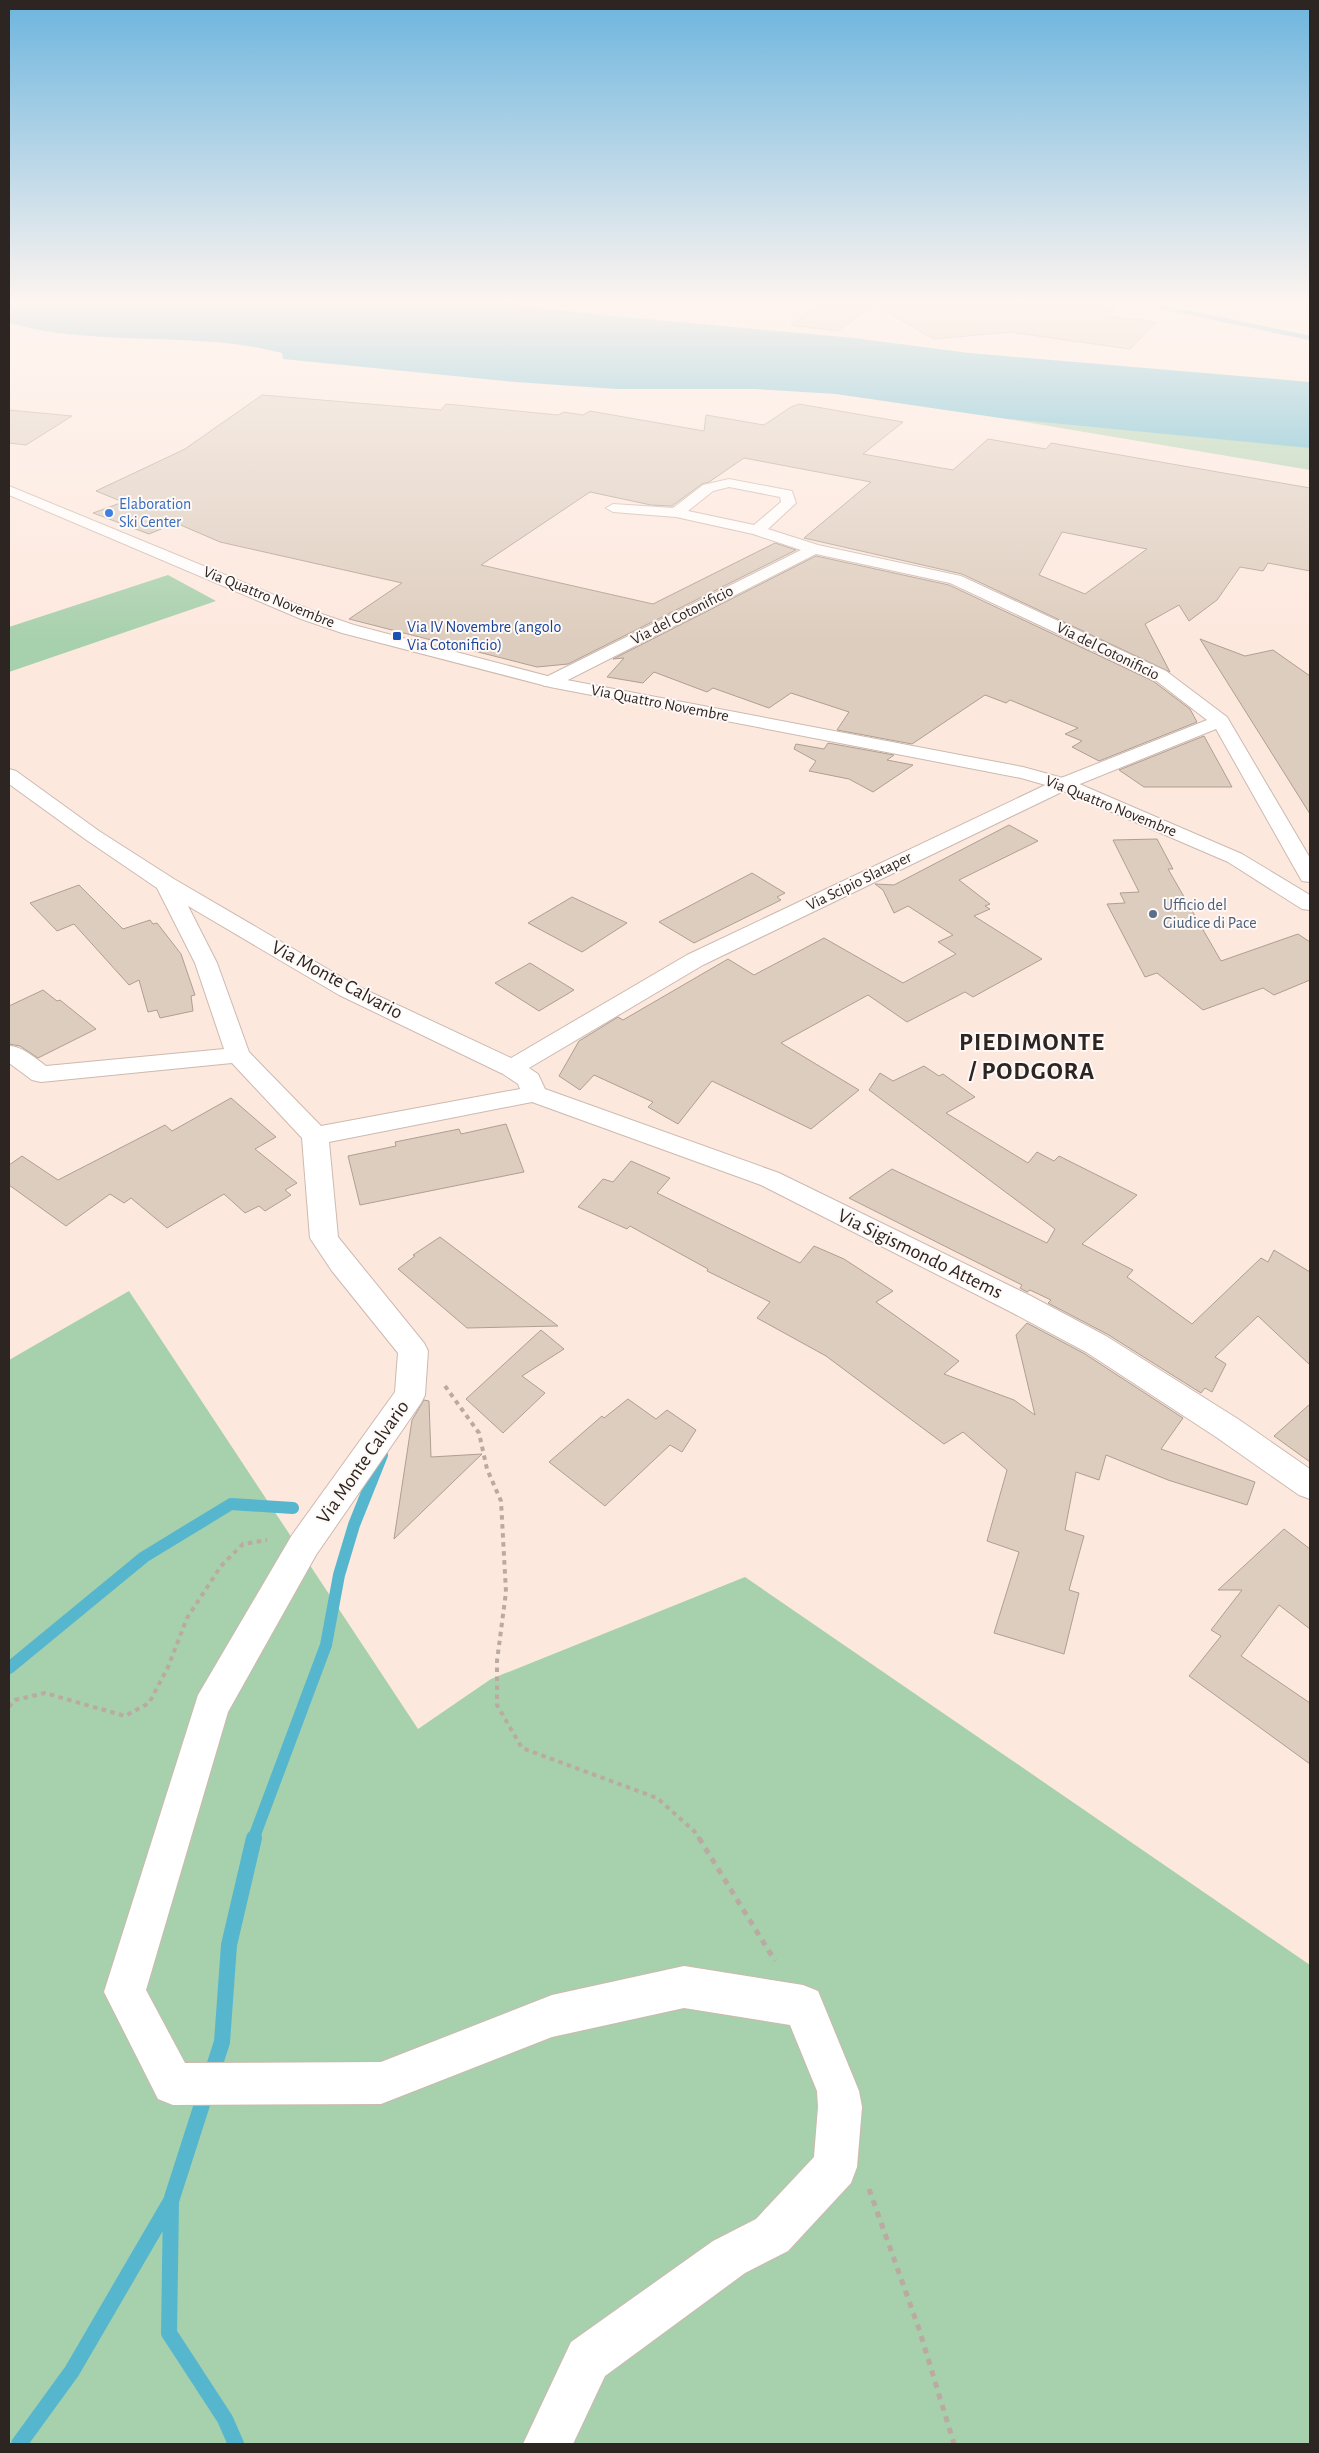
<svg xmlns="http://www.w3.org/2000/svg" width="1319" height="2453" font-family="'Alegreya Sans',sans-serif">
	<rect width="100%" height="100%" fill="#fde8de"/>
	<path fill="#a7d0ac" d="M1007 419 1310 447V470Z
		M168 575 216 601 9 672V627Z
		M129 1291 418 1729 491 1679 745 1577 1310 1965V2444H9V1360Z"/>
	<path fill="#56b6ce" d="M9 299H471L602 315 854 338 969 353 1310 382V448L1007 419 836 394 754 389H616L516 382 283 359 282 353C195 330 97 348 9 323Z"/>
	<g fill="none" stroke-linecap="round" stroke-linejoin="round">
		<path stroke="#56b6ce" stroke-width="4.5" d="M1123 299 1310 338"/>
		<path stroke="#56b6ce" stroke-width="12" d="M9 1668 144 1557 231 1504 293 1508
			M253 1840 326 1645 339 1575 354 1525 382 1455"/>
		<path stroke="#56b6ce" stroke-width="16" d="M211 2076 222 2042 229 1945 254 1838
			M171 2202 169 2333 225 2419 236 2444
			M19 2444 72 2371 171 2201 206 2092"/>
	</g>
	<path fill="#ddcdbe" stroke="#af9f92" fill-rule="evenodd" d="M827 299H1071L1116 305 1106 316 1156 322 1130 349 1010 332 934 339 875 305 837 331 791 325Z
		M262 395 441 410 446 404 558 415 564 412 583 415 590 411 704 431 706 415 764 425 791 407 799 404 903 422 863 454 953 470 988 439 1046 449 1051 443 1310 488V571L1268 563 1263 571 1240 567 1217 600 1189 621 1179 605 1145 624 1170 672 962 574 804 538 871 482 744 458 709 482 702 484 672 506 651 505 590 492 481 565 653 604 775 543 796 550 568 664 537 667 349 619 402 583 220 542 176 523 149 534 93 513 123 502 96 491 185 449ZM1062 532 1147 549 1085 594 1039 575Z
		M9 410 72 416 26 445 9 443Z
		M816 556 949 585 1153 681 1190 709 1197 722 1099 761 1072 747 1082 741 1065 734 1078 728 1010 700 1006 703 985 695 912 744 837 730 849 712 791 693 769 708 713 688 707 692 654 672 643 683 607 677 624 658 613 659Z
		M1200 639 1245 656 1273 650 1310 676V814Z
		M1204 736 1232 787H1144L1119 770Z
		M828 743 894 755 887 760 913 765 873 792 849 779 809 771 816 761 794 749 796 744 824 749Z
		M1009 825 1038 841 959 880 990 904 985 906 990 909 974 916 1042 959 973 997 965 992 907 1022 868 995 781 1043 859 1090 811 1129 712 1081 678 1124 648 1107 653 1102 594 1075 580 1090 559 1076 579 1041 618 1017 623 1020 728 959 754 975 824 938 903 983 956 954 938 942 953 935 908 906 894 913 883 890 875 884 894 885Z
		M1157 839 1173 869H1168L1221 961 1298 934 1310 942V980L1274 995 1263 988 1203 1010 1157 973 1145 977 1107 904 1125 903 1120 893 1139 892 1113 840Z
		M752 873 785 893 777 897 781 900 694 943 659 922Z
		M79 885 123 929 150 920 153 924 157 923 181 954 195 995 191 996 193 1011 160 1018 157 1010 148 1012 139 980 129 985 74 924 57 931 30 903Z
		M572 897 589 905 627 923 582 952 528 923Z
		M530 963 574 990 539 1011 495 983Z
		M43 990 57 1001 60 1000 96 1029 38 1058 20 1046 9 1044V1006Z
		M924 1066 939 1076 943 1074 975 1097 946 1113 1028 1163 1037 1152 1054 1161 1059 1156 1137 1195 1082 1244 1133 1270 1127 1277 1192 1324 1261 1258 1268 1262 1274 1250 1310 1272V1365L1258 1316 1215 1357 1226 1364 1212 1392 1205 1388 1201 1393 1107 1334 1048 1303 1051 1300 1030 1290 1027 1292 1020 1288 1022 1285 849 1198 892 1169 1047 1243 1055 1229 869 1090 880 1073 893 1081Z
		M231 1098 276 1137 255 1149 297 1183 285 1190 291 1195 265 1211 259 1206 245 1213 224 1194 167 1228 131 1198 124 1203 110 1194 66 1226 9 1185V1165L22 1156 58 1180 165 1125 172 1131Z
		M506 1124 524 1172 360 1205 348 1156 396 1146 395 1142 459 1129 461 1134Z
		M631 1161 670 1178 657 1193 800 1263 814 1246 844 1259 893 1291 876 1302 959 1361 944 1374 1014 1400 1035 1415 1016 1335 1027 1323 1085 1354 1183 1418 1161 1449 1255 1482 1247 1505 1168 1480 1106 1455 1099 1480 1076 1472 1065 1530 1084 1536 1069 1590 1079 1593 1064 1654 994 1633 1019 1552 987 1541 1007 1470 963 1432 944 1444 826 1356 757 1318 770 1302 707 1271 708 1269 630 1226 627 1229 578 1207 603 1179 613 1182Z
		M440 1237 497 1280 558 1326 467 1328 398 1269 415 1256 413 1255Z
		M541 1330 564 1349 522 1376 545 1393 503 1433 466 1399Z
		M628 1399 656 1419 667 1410 696 1430 682 1452 670 1445 605 1506 549 1462 602 1416 604 1418Z
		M424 1400 429 1401 431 1457 482 1454 394 1539 412 1420Z
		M1310 1404V1462L1274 1436Z
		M1284 1529 1310 1549V1629L1279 1605 1241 1656 1310 1703V1764L1189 1676 1221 1636 1211 1630 1242 1590H1218Z"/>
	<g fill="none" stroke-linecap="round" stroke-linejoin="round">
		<defs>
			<path id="minor" d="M729 479 792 491 796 503 768 529 818 545 961 576 1166 671 1227 717 1310 858V882L1302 881 1299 876 1216 729 1070 788 703 965 529 1068 538 1074 545 1089 779 1173 1029 1295 1106 1336 1238 1419 1310 1469V1499L1299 1495 1216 1437 1086 1352 1009 1311 761 1185 532 1102 329 1142 338 1237 424 1343 428 1351 425 1395 421 1403 316 1555 228 1712 146 1990 185 2063 381 2062 552 1995 684 1966 803 1985 818 1991 859 2091 862 2107 857 2167 851 2183 788 2251 745 2273 605 2376 573 2444H523L571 2342 713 2241 756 2219 814 2157 818 2107 817 2091 790 2025 684 2008 552 2037 381 2104 173 2105 158 2099 104 1992 198 1695 292 1535 395 1392 398 1353 332 1271 310 1238 302 1138 232 1063 41 1082 32 1080 9 1063V1046C22 1046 35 1058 46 1066L224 1049 195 963 157 888 85 839 9 784V769L16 771 99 831 174 879 355 985 511 1058 687 955 1056 780 1207 720 1154 679 950 583 816 554 556 686H544L541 682 544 678 801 550 753 534 676 517 613 512 606 508 613 504 673 508 703 485ZM729 487 780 497 781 502 754 525 688 511 713 491ZM188 906 339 995 503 1074 518 1084 520 1089 321 1126 249 1052 217 963Z"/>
			<path id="tertiary" d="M1295 299H1310V304L1296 301Z"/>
			<path id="secondary" d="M9 486 313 611 354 625 551 677 1023 767 1070 780 1242 854 1310 895V910L1302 909 1228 862 1056 788 1021 778 550 687 342 633 301 619 9 495Z"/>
		</defs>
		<use href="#minor" stroke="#cdb9af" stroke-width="2"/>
		<use href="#tertiary" stroke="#cdb9af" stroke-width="2"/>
		<use href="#secondary" stroke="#cdb9af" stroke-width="2"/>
		<path stroke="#bbaaa2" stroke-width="4" stroke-dasharray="4.5 4.5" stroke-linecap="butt" d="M445 1386 479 1433 487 1469 501 1501 506 1592 497 1661V1705L522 1748 657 1798 695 1832 700 1840
			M9 1707 15 1700 45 1693 125 1716 149 1703 168 1667 187 1618 221 1566 243 1544 267 1540"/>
		<path stroke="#bbaaa2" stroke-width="5" stroke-dasharray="6 6" stroke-linecap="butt" d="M699 1838 775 1961
			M869 2189 919 2329 954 2444"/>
		<use href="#minor" fill="#fff" fill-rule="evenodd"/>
		<use href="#tertiary" fill="#fff" fill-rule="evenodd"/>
		<use href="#secondary" fill="#fff" fill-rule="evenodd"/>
	</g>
	<linearGradient id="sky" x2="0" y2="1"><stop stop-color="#6db5de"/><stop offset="0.47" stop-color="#fef5f0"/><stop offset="1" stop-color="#fef5f0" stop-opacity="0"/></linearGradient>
	<rect width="1319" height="643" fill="url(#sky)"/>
	<circle fill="#3f7fe0" stroke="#fef9f7" stroke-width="2" cx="109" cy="513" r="5"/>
	<rect fill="#1a4fb4" stroke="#fef9f7" stroke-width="2" x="392" y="631" width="10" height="10" rx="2.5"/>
	<circle fill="#5c6f8a" stroke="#fef9f7" stroke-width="2" cx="1153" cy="914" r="5"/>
	<g text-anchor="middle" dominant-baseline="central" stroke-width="4" stroke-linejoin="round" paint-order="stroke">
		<g font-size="16" fill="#366cbe" stroke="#fef9f7" text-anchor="start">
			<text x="119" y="504">Elaboration<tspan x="119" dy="18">Ski Center</tspan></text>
		</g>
		<g font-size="16" fill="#2d2522" stroke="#fef9f7">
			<text transform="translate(269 597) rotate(22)">Via Quattro Novembre</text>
			<text transform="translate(682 615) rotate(-27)">Via del Cotonificio</text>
			<text transform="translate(1108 651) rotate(26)">Via del Cotonificio</text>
			<text transform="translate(660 703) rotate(11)">Via Quattro Novembre</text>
			<text transform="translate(1111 806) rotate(22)">Via Quattro Novembre</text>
			<text transform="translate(859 881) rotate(-26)">Via Scipio Slataper</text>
		</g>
		<g font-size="16" fill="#164399" stroke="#fef9f7" text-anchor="start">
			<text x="407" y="627">Via IV Novembre (angolo<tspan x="407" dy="18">Via Cotonificio)</tspan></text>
		</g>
		<g font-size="16" fill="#4e5e75" stroke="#fef9f7" text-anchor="start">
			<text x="1163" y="905">Ufficio del<tspan x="1163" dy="18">Giudice di Pace</tspan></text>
		</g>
		<g font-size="20" fill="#2d2522" stroke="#fef9f7">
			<text transform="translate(337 980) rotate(28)">Via Monte Calvario</text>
			<text transform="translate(920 1254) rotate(26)">Via Sigismondo Attems</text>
			<text transform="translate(363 1462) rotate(-55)">Via Monte Calvario</text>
		</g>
		<g font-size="25" font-weight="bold" letter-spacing="1" fill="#2d2522" stroke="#fef9f7">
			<text x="1032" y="1042">PIEDIMONTE<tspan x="1032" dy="29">/ PODGORA</tspan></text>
		</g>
	</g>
	<rect width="1319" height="2453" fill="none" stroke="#2d2522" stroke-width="20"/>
</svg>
